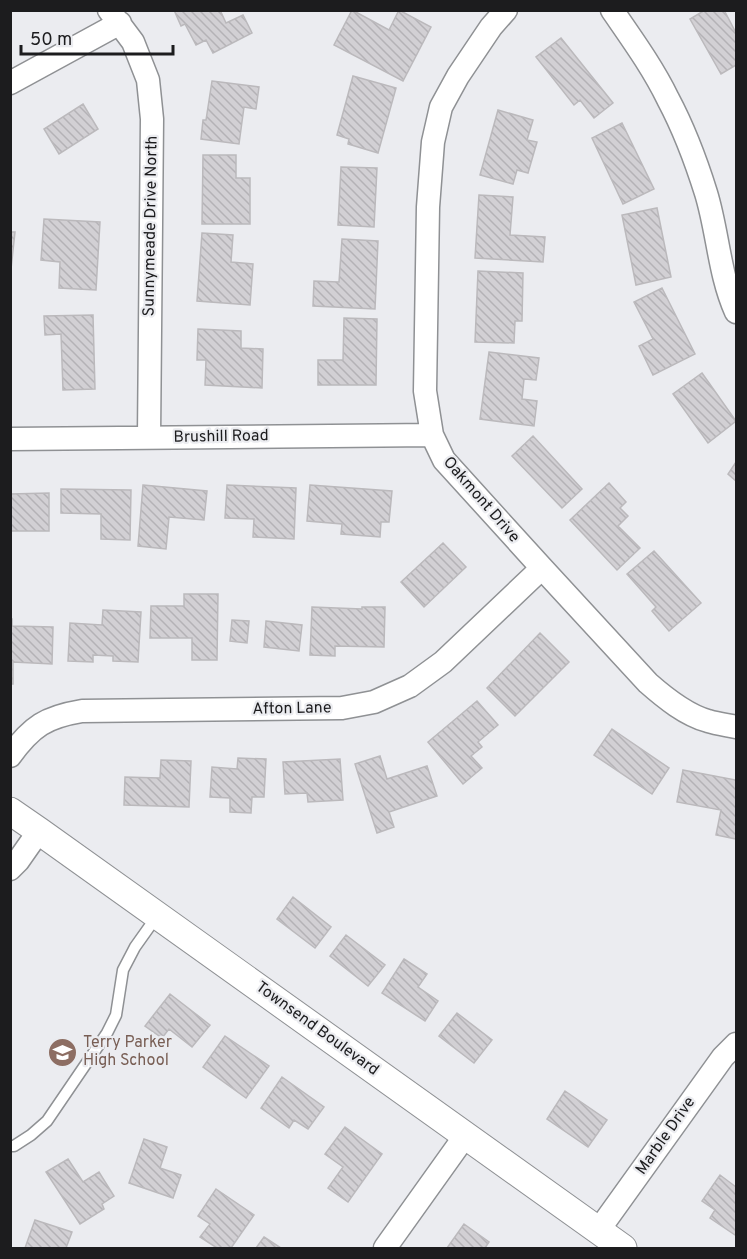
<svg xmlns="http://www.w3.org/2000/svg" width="747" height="1259" font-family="Overpass,sans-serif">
	<defs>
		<pattern id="building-back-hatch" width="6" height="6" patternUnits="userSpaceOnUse" patternTransform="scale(1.5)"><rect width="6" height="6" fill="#d2d0d4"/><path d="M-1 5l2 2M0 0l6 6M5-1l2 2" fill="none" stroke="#b4b2b6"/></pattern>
	</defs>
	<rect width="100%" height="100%" fill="#ebecf0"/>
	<path fill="url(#building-back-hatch)" stroke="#bbb9bc" stroke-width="1.5" d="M174 10H220L226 23 243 15 252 33 213 53 206 40 196 45 185 24 181 26Z
		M352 10 389 30 399 10 431 27 403 81 334 45Z
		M705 10H724L736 33V65L721 74 690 19Z
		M561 38 613 103 594 118 580 100 574 105 536 57Z
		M353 76 396 88 378 153 348 144 349 139 337 135Z
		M212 81 259 87 256 109 244 107 239 144 201 139 203 120H206Z
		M83 104 98 129 59 154 44 129Z
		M498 110 533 120 527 140 537 142 528 173 517 170 513 184 480 175Z
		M622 123 654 189 623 204 592 138Z
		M203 155H236V178H250V224H202Z
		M341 167 377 168 374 227 338 225Z
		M479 195 513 197 510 235 545 237 543 262 475 258Z
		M657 208 671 277 636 285 622 215Z
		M44 219 100 222 96 290 59 288 60 262 41 260Z
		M10 232H15L11 269 10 268Z
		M202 233 233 235 231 262 253 264 250 305 197 301Z
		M342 239 378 241 375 309 313 306 314 281 339 282Z
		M478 271 523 273 522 321H515L514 343 475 342Z
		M662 288 695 354 653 375 639 346 653 339 634 302Z
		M93 315 95 389 63 390 61 334 45 335 44 316Z
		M344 318 377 319 376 385H318V360H343Z
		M198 329 241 331V348L263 349 262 388 205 385 206 360H197Z
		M489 352 539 358 536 380 524 379 522 399 537 401 534 426 480 419Z
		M702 373 736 421 708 443 673 394Z
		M533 436 582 489 562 508 512 456Z
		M736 462V481L728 474Z
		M609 483 626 502 620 508 628 516 618 526 640 548 617 570 570 520Z
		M143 485 207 491 204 520 169 517 166 549 138 546Z
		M227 485 296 488 294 539 253 537 254 519 225 518Z
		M310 485 392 491 389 522H381L380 537 341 534 342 524 307 521Z
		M61 489 131 490 130 540 101 539V514L61 513Z
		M49 493V531H10V494Z
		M443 543 466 567 424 607 401 582Z
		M654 551 701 603 669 631 652 611 656 607 627 574Z
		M184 594H218L217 660H192V638H150L151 606H184Z
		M312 607 362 609V607H385L384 647 335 646V656L310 655Z
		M103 610 141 612 138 662 113 661V656L93 655V662L68 661 70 623 102 625Z
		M10 619H12V626L53 627 52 664 13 662V684H10Z
		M232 620 249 621 247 643 230 641Z
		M266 621 302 625 299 651 264 647Z
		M540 633 569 662 515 716 487 688Z
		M477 701 498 725 478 742 482 747 471 756 482 768 463 784 428 742Z
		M612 729 669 768 652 794 594 755Z
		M380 756 387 779 427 766 437 796 389 812 394 827 377 833 355 764Z
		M238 758 266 759 264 797H252L251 813 230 812V798L210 797 212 767 237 769Z
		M340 759 343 800 308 802 307 793 285 794 283 762Z
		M161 760 191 761 189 807 124 805 125 777 160 778Z
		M683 770 736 780V839L716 835 721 810 677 802Z
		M293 897 331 927 315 948 277 919Z
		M346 935 385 965 368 986 330 956Z
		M404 959 427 974 418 987 438 1001 425 1021 382 993Z
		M170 994 210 1025 192 1047 169 1029 162 1038 145 1026Z
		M457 1013 492 1040 474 1063 439 1036Z
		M225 1036 269 1066 246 1098 203 1067Z
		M282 1077 324 1107 308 1129 294 1120 289 1128 261 1108Z
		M565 1091 607 1120 588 1147 547 1119Z
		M345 1127 382 1154 348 1202 328 1188 343 1167 325 1154Z
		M144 1139 167 1147 160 1168 181 1175 173 1198 129 1183Z
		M68 1159 83 1182 99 1172 114 1196 102 1204 104 1209 80 1224 46 1172Z
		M720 1175 736 1187V1233L735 1235 710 1218 715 1210 702 1201Z
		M216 1189 254 1215 231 1248H217L200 1237 210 1224 198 1216Z
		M35 1220 72 1232 66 1248H25Z
		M464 1224 489 1242 485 1248H447Z
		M264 1237 281 1248H256Z"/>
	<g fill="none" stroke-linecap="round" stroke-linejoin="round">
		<defs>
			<path id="service" d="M10 1146H14L31 1135 47 1121 107 1033 116 1015 123 970 135 947 157 916"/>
			<path id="minor" d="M109 10 133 42 148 80 152 119 149 437
				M506 10 491 27 458 76 441 107 433 142 428 207 425 391 432 435 444 460 542 568 648 683C665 698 686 715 708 721 718 724 727 725 736 727
				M612 10C632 39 653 68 668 99 684 129 696 161 706 193 718 232 719 274 736 312
				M10 83 120 23
				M10 439 432 435
				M10 756C32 726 46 717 82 711L342 708 374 702 410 686 443 662 542 568
				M10 869 18 861 39 831
				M598 1231 723 1057 736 1044
				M385 1248 465 1136"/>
			<path id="tertiary" d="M10 811 39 831 623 1248"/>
		</defs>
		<use href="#service" stroke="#8f9194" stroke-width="13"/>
		<use href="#minor" stroke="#8f9194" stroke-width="25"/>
		<use href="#tertiary" stroke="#8f9194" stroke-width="29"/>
		<use href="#service" stroke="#fff" stroke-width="10"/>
		<use href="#minor" stroke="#fff" stroke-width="22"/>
		<use href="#tertiary" stroke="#fff" stroke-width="27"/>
	</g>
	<defs>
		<symbol id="school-disc" viewBox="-11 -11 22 22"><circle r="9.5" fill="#8d6e63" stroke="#ebecf0"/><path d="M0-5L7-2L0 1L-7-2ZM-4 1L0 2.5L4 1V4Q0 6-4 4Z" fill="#fff"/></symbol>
	</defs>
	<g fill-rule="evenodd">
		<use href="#school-disc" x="46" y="1036" width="33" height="33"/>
	</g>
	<g text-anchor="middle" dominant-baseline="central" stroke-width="4.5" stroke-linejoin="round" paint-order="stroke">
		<g font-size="16" fill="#1c1c1e" stroke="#ebecf0">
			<text transform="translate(151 226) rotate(-89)">Sunnymeade Drive North</text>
			<text transform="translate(221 437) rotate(-1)">Brushill Road</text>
			<text transform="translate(481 500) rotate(49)">Oakmont Drive</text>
			<text transform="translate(292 709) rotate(-1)">Afton Lane</text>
			<text transform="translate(317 1029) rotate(36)">Townsend Boulevard</text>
			<text transform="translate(666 1136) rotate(-55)">Marble Drive</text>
		</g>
		<g font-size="16" fill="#785e54" stroke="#ebecf0" text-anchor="start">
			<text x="83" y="1043">Terry Parker<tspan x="83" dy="18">High School</tspan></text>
		</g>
	</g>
	<rect width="747" height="1259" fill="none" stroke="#1c1c1e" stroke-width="24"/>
	<path d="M21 45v9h152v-9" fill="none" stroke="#1c1c1e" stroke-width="3"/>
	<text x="30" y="45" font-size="18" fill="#1c1c1e" stroke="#ebecf0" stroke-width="4.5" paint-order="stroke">50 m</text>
</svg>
